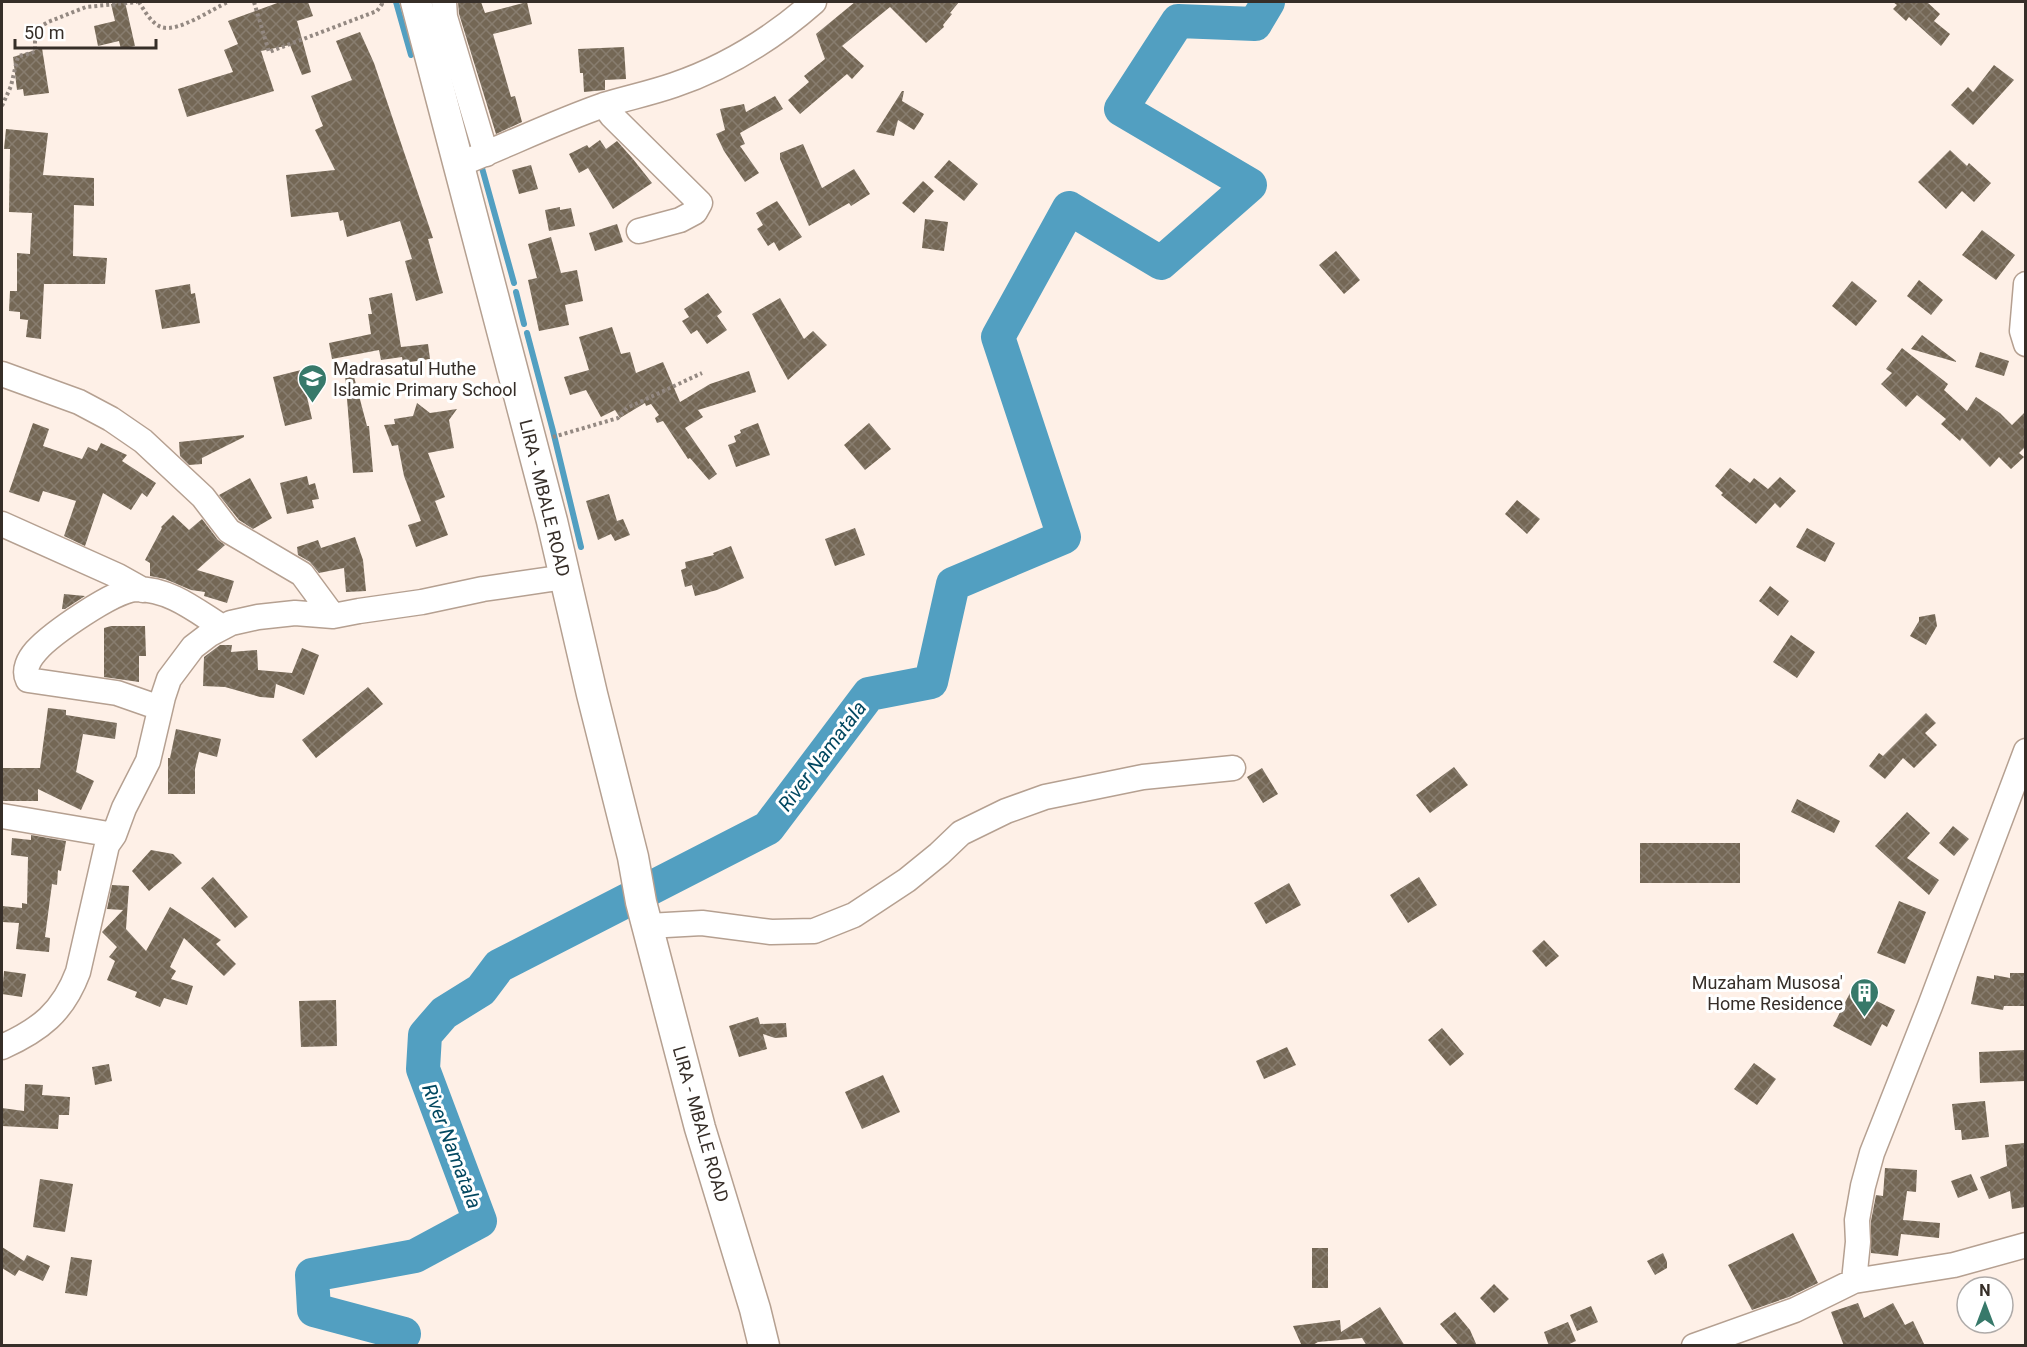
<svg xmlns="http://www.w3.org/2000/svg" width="2027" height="1347" font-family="Roboto,sans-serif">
	<defs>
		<pattern id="building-cross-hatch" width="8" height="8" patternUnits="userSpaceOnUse" patternTransform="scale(1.5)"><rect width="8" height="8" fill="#746755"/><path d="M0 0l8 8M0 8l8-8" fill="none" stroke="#887d6f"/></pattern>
	</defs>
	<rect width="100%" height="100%" fill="#fef0e7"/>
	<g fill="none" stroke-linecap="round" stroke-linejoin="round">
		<path stroke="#529fc1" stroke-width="6" d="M396 2 411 55
			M482 168 514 283
			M516 292 524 324
			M527 333 553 431 581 547"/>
		<path stroke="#529fc1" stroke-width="34" d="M393 1346 404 1334 314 1310 312 1275 415 1256 480 1221 423 1069 425 1035 444 1013 481 990 499 966 768 828 869 694 931 682 953 584 1064 537 998 337 1069 208 1161 263 1250 185 1121 109 1178 21 1255 24 1268 2"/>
	</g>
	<path fill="url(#building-cross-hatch)" d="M125 2 135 46 121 49 119 41 98 46 94 26 115 21 111 4Z
		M280 2H308L313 16 297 21 311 72 302 75 290 45 261 51 274 91 187 117 178 89 233 72 224 50 238 44 228 21Z
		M458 2H481L485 13 527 2 532 24 493 34 511 97 515 96 522 122 496 134 459 14Z
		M855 2H959L950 13 952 14 943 25 944 27 926 43 890 7 842 46 864 66 852 79 847 74 800 114 788 100 809 82 804 76 825 59 816 34Z
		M1893 2H1927L1940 14 1934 21 1950 34 1941 46 1909 17 1906 21 1893 9 1897 5Z
		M360 32 374 63 433 238 428 239 443 293 416 301 405 261 412 259 400 221 347 237 343 220 340 221 338 212 291 217 286 175 335 170 315 130 323 126 311 96 352 80 336 41Z
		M624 47 626 79 605 80V90L584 92 583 73H580L578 49Z
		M42 48 49 93 24 96 23 89 17 90 13 57Z
		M1994 65 2014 80 1973 125 1951 105 1968 87 1973 92Z
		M902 91H904L902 101 924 114 920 121 914 130 898 120 894 136 876 132Z
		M775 96 783 109 740 133 745 144 740 146 759 173 745 182 724 151 716 134 725 130 720 109 744 104 746 112Z
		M6 129 48 133 43 175 94 178V206L74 205 73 256 107 258 105 284H44L41 339 26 337 28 320 20 319V312L9 311 10 291H17V253L30 254 32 213 9 212 10 149H4Z
		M600 140 606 149 617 141 633 159 652 183 613 209 588 168 579 173 569 154 587 145 589 148Z
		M803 144 822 188 854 169 870 194 851 206 849 203 809 226 780 159V153Z
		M1950 150 1967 166 1969 163 1991 183 1974 202 1962 191 1946 209 1918 182Z
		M949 160 978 184 964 201 934 177Z
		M531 165 538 189 519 194 512 170Z
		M923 181 934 191 914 213 902 203Z
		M777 201 802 237 779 251 774 242 768 246 757 229 763 225 756 213Z
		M560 207V210L571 208 575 226 549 231 545 210Z
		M925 219 948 222 944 251 922 248Z
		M617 224 623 242 595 251 589 233Z
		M1982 230 2015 255 1996 280 1962 255Z
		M551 237 561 273 577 270 583 301 565 305 569 325 539 331 528 280 537 278 528 244Z
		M1336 251 1360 280 1344 294 1319 265Z
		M1919 280 1943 300 1931 315 1907 296Z
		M1852 281 1877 301 1856 326 1832 306Z
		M190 284 191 294 195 293 200 323 162 329 155 290Z
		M392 293 401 347 428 344 430 359 403 363 402 357 381 360 379 350 332 359 329 343 371 334 368 314H372L369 298Z
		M708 293 722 312 717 316 727 330 707 344 697 330 691 334 682 321 689 317 684 309Z
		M780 298 804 339 813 331 827 345 788 380 752 314Z
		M612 327 621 354 630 352 636 373 663 362 680 402 710 384 749 371 756 392 698 410 703 417 685 428 717 474 709 480 690 458 688 459 663 421 657 423 655 418 659 415 651 404 646 406 645 403 620 418 615 410 601 417 586 390 570 395 564 377 589 370 579 337Z
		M1922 335 1956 361V362L1911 349Z
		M1902 348 1948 384 1944 390 1967 411 1976 397 2000 413 2012 425 2025 412V447L2019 453 2024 457 2011 469 1999 457 1990 467 1962 438 1960 441 1941 424 1946 419 1917 395 1906 407 1881 384 1892 373 1886 369Z
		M1980 352 2009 361 2004 376 1975 367Z
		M301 370 312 419 285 426 273 377Z
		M353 373 367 426H369L373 472 353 473 345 374Z
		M417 403 430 413 457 409 449 420 454 448 428 453 445 497 435 501 448 535 416 547 408 525 421 521 404 476 398 445 392 446 384 425 395 424 394 419 413 416Z
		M33 423 49 429 43 446 82 459 88 447 97 451 101 443 127 455 122 461 156 483 147 497 142 493 131 510 103 493 85 546 64 536 76 501 43 491 39 502 9 492Z
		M758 423 770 455 736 467 728 445 736 442 734 436 741 433 740 430Z
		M869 423 891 449 865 470 844 445Z
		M244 435V437L202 458V464L189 465 180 456 179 442Z
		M1730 468 1750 483 1754 478 1768 489 1780 477 1796 491 1780 508 1775 503 1756 524 1721 495 1723 493 1715 486Z
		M307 476 309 485 315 483 319 499 312 500 314 508 287 514 280 483Z
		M250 478 272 518 253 529 239 520 219 495Z
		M609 494 617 521 623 519 630 535 615 541 611 534 598 540 586 501Z
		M1517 500 1540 519 1527 534 1505 514Z
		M173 515 189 530 202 519 218 540 225 545 197 570 234 581 227 603 204 596 205 592 191 590 165 579 150 576V563L145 560 162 528 161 527Z
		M855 528 865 555 835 566 825 539Z
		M1807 528 1835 543 1825 562 1796 547Z
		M355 537 363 560 366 591 346 592 344 568 319 573 310 562 298 555 297 547 318 540 321 548Z
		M731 546 744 578 717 590 695 596 692 585 685 587 681 570 686 568 685 562 714 555 713 553Z
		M1770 586 1789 601 1778 616 1759 601Z
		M64 594 85 596 65 609H62Z
		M1935 614 1937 626 1926 645 1910 636 1919 621V617Z
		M111 626H145L146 656H139V682L104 677V628Z
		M1791 635 1815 652 1797 678 1773 662Z
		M220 645H232L231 652 257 650 258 670 292 673 302 648 319 655 304 695 276 684 274 698 260 697 225 687 203 686 204 657Z
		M368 687 383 704 316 758 302 740Z
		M48 708 66 710V715L117 723 115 739 83 734 76 772 94 781 81 810 38 789V801H2V768H40Z
		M1926 713 1936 723 1925 733 1937 745 1914 768 1903 758 1885 779 1869 766 1879 753 1883 756Z
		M176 729 221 739 217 757 199 752 195 769V794H168V758H170Z
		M1454 767 1468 785 1430 813 1416 795Z
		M1262 768 1278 794 1263 803 1247 777Z
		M1797 799 1840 821 1834 833 1791 812Z
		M1907 812 1930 833 1907 858 1939 880 1929 895 1875 846Z
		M1953 826 1969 839 1954 856 1939 843Z
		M31 835 66 841 61 871 58 870 57 885 52 884 45 937 50 938 49 952 16 949 19 923 2 922V906L22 908V903L27 904 28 857 11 855 12 838 31 840Z
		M1640 843H1740V883H1640Z
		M151 850 173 854 182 863 149 891 132 871Z
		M213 877 248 917 235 928 201 888Z
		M1419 877 1437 905 1408 923 1390 895Z
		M1289 883 1301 905 1266 924 1254 903Z
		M112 885 129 886 126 929 146 951 170 907 221 940 216 944 236 964 224 976 184 938 170 967 176 971 171 979 193 986 187 1005 164 998 160 1007 135 997 137 992 107 980 115 961 109 957 117 947 102 932 123 910 107 909Z
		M1899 901 1926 912 1905 964 1877 953Z
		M1544 940 1559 956 1546 967 1532 951Z
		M4 971 26 974 22 997 2 994Z
		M2010 973H2025V1006H2004L2003 1010 1971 1004 1977 976 1994 979V975L2010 978Z
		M1852 989 1895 1010 1887 1027 1882 1024 1871 1046 1833 1026Z
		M336 1000 337 1046 301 1047 299 1001Z
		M758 1017 760 1024 786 1023 787 1037 775 1038 763 1034 767 1049 739 1057 729 1026Z
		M1442 1028 1464 1054 1450 1066 1428 1040Z
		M1287 1047 1296 1065 1264 1079 1256 1061Z
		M2025 1050V1081L1980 1083 1979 1052Z
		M1754 1063 1776 1079 1757 1105 1734 1089Z
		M109 1064 112 1081 95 1085 92 1067Z
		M883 1075 900 1112 862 1129 845 1092Z
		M25 1084 43 1085 42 1095 70 1097 69 1115H59L58 1129 2 1126V1108L24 1111Z
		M1985 1101 1989 1137 1962 1140 1961 1130H1955L1952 1104Z
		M2025 1143V1207L2012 1209 2010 1191 1989 1199 1980 1177 2007 1166 2005 1145Z
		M1885 1168 1917 1170 1916 1192 1907 1191 1903 1220 1940 1223 1939 1238 1901 1234 1898 1256 1871 1253V1221L1876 1195 1883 1196Z
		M1971 1174 1978 1190 1958 1198 1951 1181Z
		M40 1179 73 1184 65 1232 33 1227Z
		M1793 1233 1818 1283 1789 1297 1752 1310 1728 1265Z
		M2 1247 24 1261 27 1255 50 1266 43 1281 19 1270 15 1276 2 1268Z
		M1312 1248H1328V1288H1312Z
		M1663 1253 1667 1262V1268L1655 1275 1647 1261Z
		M71 1257 92 1260 87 1296 65 1293Z
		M1494 1284 1509 1299 1494 1313 1480 1298Z
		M1858 1303 1864 1318 1893 1303 1905 1325 1913 1321 1925 1346H1844L1831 1312Z
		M1591 1306 1598 1322 1577 1331 1570 1315Z
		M1380 1307 1405 1346H1367L1362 1338 1318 1342 1311 1346H1302L1293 1326 1340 1320 1341 1332Z
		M1455 1312 1470 1330 1477 1346H1459L1440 1324Z
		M1568 1322 1576 1341 1565 1346H1549L1544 1332Z"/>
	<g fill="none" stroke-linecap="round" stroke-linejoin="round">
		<defs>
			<path id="minor" d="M444 2 445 17 486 154
				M604 105 612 116 700 203 695 212 680 220 639 231
				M460 164C508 145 555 122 604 105 627 98 651 93 674 85 727 67 773 38 814 2
				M2026 284 2022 331 2026 344
				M2 374 79 402 111 419 143 441 203 497 229 531 302 574 333 616
				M2 524 118 576 143 590
				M160 708 117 693 28 680C23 670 29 659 36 651 51 634 114 590 136 589 170 589 195 610 222 627
				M2 816 114 835
				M648 926 702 923 771 932 814 931 854 915 907 880 939 854 961 833 1006 811 1045 797 1143 777 1233 768
				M2 1047C40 1030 63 1012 78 972L107 845 114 835 124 808 148 761 163 697 169 679 193 647 210 634 231 623 258 617 295 613 333 616 359 611 422 602 483 589 565 577
				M1854 1281 1858 1242 1857 1220 1863 1186 1872 1153 1930 1006 2026 751
				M1694 1346 1795 1310 1854 1281 1954 1265 2026 1245"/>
			<path id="major" d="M416 2 552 521 592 694 633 857 641 902 700 1128 755 1309 764 1346"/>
		</defs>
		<use href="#minor" stroke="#b5a091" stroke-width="27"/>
		<use href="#major" stroke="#b5a091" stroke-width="33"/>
		<path stroke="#948982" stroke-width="4" stroke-dasharray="3 3" stroke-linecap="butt" d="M139 2C144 10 151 23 161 27 178 33 212 9 228 2
			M254 2 269 52 377 11 382 4V2
			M2 106 11 86 17 60 19 56 35 52V30L48 22 86 7 137 2
			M553 437 618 418 627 408 702 373"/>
		<use href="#minor" stroke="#fff" stroke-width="24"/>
		<use href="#major" stroke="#fff" stroke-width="30"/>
	</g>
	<defs>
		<symbol id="school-pin" viewBox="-11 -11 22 30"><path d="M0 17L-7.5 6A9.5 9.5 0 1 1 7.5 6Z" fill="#37796a" stroke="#fff"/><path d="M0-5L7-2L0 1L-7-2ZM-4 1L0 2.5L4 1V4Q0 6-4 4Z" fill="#fff"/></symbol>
		<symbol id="building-pin" viewBox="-11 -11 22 30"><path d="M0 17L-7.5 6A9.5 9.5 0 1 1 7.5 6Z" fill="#37796a" stroke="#fff"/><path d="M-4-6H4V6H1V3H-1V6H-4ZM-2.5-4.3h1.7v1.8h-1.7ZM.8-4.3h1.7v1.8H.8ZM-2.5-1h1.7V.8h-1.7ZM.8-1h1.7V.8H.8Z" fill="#fff"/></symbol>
	</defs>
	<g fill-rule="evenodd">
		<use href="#school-pin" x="296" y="362" width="33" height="45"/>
		<use href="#building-pin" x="1848" y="976" width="33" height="45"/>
	</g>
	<g text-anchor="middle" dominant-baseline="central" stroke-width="6" stroke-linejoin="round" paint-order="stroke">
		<g font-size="18" fill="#362e28" stroke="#fff" text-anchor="start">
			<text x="333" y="368">Madrasatul Huthe<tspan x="333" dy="21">Islamic Primary School</tspan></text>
			<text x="1843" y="982" text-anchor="end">Muzaham Musosa'<tspan x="1843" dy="21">Home Residence</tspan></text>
		</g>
		<g font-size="18" fill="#362e28" stroke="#fff">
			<text transform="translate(545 498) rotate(76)">LIRA - MBALE ROAD</text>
			<text transform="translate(701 1124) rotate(74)">LIRA - MBALE ROAD</text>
		</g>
		<g font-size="20" font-style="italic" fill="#034860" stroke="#fff">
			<text transform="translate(822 756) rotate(-53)">River Namatala</text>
			<text transform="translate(452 1146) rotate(69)">River Namatala</text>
		</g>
	</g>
	<rect width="2027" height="1347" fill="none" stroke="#362e28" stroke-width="6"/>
	<g transform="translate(1985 1305)"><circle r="28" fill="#ffffff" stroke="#afaba9" stroke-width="1.5"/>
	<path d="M0-4.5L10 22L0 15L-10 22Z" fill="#37796a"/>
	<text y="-9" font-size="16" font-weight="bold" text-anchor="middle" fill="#362e28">N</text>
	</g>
	<path d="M15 39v9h141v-9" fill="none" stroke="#362e28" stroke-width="3"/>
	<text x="24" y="39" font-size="18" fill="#362e28" stroke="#ffffff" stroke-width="4.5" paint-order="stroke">50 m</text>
</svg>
